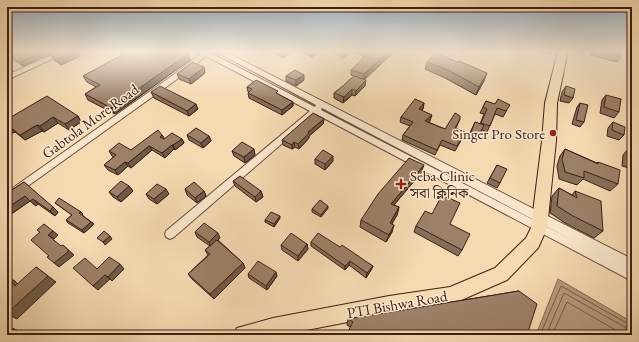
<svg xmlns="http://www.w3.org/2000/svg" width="639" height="342" font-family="'EB Garamond','Noto Serif Bengali',serif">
	<rect width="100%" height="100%" fill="#f4d9b1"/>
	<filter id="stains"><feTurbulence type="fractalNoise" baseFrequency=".005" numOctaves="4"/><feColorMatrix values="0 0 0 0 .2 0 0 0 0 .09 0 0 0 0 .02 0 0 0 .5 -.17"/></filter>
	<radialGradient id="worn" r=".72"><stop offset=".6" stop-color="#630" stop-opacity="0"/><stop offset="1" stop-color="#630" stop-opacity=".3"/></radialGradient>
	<path fill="#b69a7c" stroke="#866953" d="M558 279 632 322V335H536Z"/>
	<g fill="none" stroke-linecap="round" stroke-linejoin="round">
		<path stroke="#7a5d49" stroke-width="1" d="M540 335 561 286 632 326
			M546 335 564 293 632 331
			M552 335 567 302 624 335"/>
		<defs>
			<path id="minor" d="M60 51H69L7 80V75Z
				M199 51H210L209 52 315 107 316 105 215 51H224L632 259V281L316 114 174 237 170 239 166 237 165 234 166 231 310 111 206 56 180 77 7 201V192L176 73 201 53ZM322 108 574 241 321 110Z"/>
			<path id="highway" d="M558 51H568L557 103 556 141 547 228 538 248 507 280 450 305 389 314 281 335H234L237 328 273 318 389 296 450 287 495 268 526 238 531 228 542 141 545 103Z"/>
		</defs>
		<use href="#minor" stroke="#6b4e3d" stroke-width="2"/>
		<use href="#highway" stroke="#3d2016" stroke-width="2"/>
		<use href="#minor" fill="#f8e6cc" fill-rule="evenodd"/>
		<use href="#highway" fill="#f4d9b1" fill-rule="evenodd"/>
	</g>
	<path fill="#866e59" stroke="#3d2016" d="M7 51H56L23 66 12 59 7 61Z
		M56 51H77L80 56 61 65 54 60 50 54Z
		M119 51H147L150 53 190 60 115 114 88 100 85 94 96 87 87 82 83 76 125 54Z
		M272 51H294L283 58Z
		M299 51H319L312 57Z
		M333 51H353L343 58 333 53Z
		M354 51H395L364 79 365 86 355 96 352 95 343 103 334 98V93L343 86 354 76 351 75V70L364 57Z
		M542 51H553L551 54Z
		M587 51H621V57L617 62 591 55V53Z
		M427 62 484 81 476 95 445 78 425 69Z
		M204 67 205 73 191 84 179 79 177 74Z
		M286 76 304 80 296 86 286 81Z
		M566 86 573 98 569 103 560 101 562 92Z
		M247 87 278 94 293 102V106L282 115 249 98 248 93 249 92H248Z
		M151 92 198 109 189 116 154 98Z
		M606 95 619 112 614 118 600 113 602 100Z
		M486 101 507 110 503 117 495 114 487 132 482 130 477 140 468 137 475 122 480 124 484 114 480 113Z
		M424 103 423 109 421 110 430 121 428 122 445 129 460 119 456 128 463 137 455 151 440 145 435 155 402 140 403 135 410 126 400 122 401 117Z
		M580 103 584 122 580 127 572 124 577 107Z
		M78 116 81 122 69 130 58 123 44 132 42 131 25 140 15 132 13 133 7 129V117Z
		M324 119 323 124 309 136V138L299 149 295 147 292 149 283 145 282 140Z
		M613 122 624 135 619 140 607 136 608 128Z
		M162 135 164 139H182L184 143 175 150 174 149 165 158 152 150 131 168 128 166 118 175 108 170 104 165 114 157 112 156 109 151 131 150Z
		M187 135 209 136 211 141 203 148 189 140Z
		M565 149 597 163 598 162 618 184 610 191 583 179 577 185 559 179 557 166 560 156Z
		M628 149 632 151V169L622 166 623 155Z
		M232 151 255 155 245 163 234 156Z
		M315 159 333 161 325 170 315 164Z
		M497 165 500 183 497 188 487 183Z
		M421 173 394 205 399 207 397 215 392 224V232L386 242 360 227 361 220Z
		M233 181 261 191 263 197 256 202 235 186Z
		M24 182 58 212 55 216 38 204 36 206 30 201 7 217V193Z
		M129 186 133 191 121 202 113 197 109 192Z
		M559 188 572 195 575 191 603 231 594 238 565 223 550 213 552 196Z
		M185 189 204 191 206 196 197 203 187 195Z
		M146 194H169L157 204 149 199Z
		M55 203 81 212 83 214 82 215 94 224 84 233 68 223 66 220 72 215Z
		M328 208 321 217 312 212V209Z
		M280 218 274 227 265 222V220Z
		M450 224 462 250 458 256 414 232 416 226Z
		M195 232 220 238 218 240 243 263 245 268 214 299 192 279 188 274 208 255 205 250 210 246 197 237Z
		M311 242 340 247 373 266 371 270 366 278 349 265 345 270 311 246Z
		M307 244 308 249 298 261 282 250 281 245Z
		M248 274 277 276 267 290 249 278Z
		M519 291 350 327 347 325 348 319Z"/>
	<path fill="#6d5a48" stroke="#3d2016" d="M45 51H56L23 66 20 62Z
		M75 51H77L80 56 61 65 57 59Z
		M284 51H294L283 58 282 52Z
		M319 51 312 57V52Z
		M345 51H353L343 58V52Z
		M390 51H395L364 80V74Z
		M188 54 190 60 115 114 111 108Z
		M9 56 12 59 7 61V57Z
		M204 67 205 73 191 84 189 79Z
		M487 73 484 81 476 95 479 87Z
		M304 75V80L296 86V80Z
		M366 80 365 86 355 96 356 91Z
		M352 89V95L343 103 344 97Z
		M293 102V106L282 115V110Z
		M424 103 423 109 418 114 419 109Z
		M196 104 198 109 189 116 187 111Z
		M432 115 430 121 424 127 425 121Z
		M78 116 81 122 69 130 65 124Z
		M53 117 58 123 44 132 40 126Z
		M324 119 323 124 309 136V138L299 149 298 144 308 132Z
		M37 125 42 131 25 140 20 135Z
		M10 127 15 132 13 133 8 128Z
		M162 135 165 139 162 142 160 137Z
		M209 136 211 141 203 148 201 143Z
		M182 139 184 143 175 150 173 145Z
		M294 142 295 147 292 149V145Z
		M172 145 174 149 165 158 162 153Z
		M149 146 152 150 131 168 128 163Z
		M254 149 255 155 245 163 244 157Z
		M333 156V161L325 170V164Z
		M125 162 128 166 118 175 115 170Z
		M424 165 421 173 389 211 391 204Z
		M129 186 133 191 121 202 117 197Z
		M166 189 169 194 157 204 154 199Z
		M204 191 206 196 197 203 195 198Z
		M261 191 263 197 256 202 255 197Z
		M25 196 33 199 38 204 36 206 30 201 7 217V208Z
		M328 206V208L321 217V215Z
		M53 207 58 212 55 216 50 211Z
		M399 207 397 215 388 230 390 223Z
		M280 216V218L274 227V224Z
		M91 222 94 224 84 233 82 230Z
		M394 225 392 232 386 242 389 235Z
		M53 231 58 235 54 239 48 235Z
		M218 233 220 238 211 247 209 242Z
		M110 236 112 239 105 245 103 242Z
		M307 244 308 249 298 261V256Z
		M63 245 74 255 59 267 54 263Z
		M350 261 349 265 345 270V266Z
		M243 263 245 268 214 299 210 294Z
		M120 264 124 269 112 281 108 277Z
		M373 266 371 270 366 278 367 273Z
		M36 267 56 282 17 319 7 314V313Z
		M276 272 277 276 267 290 266 286Z
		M105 275 110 279 98 290 93 286Z
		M7 277 15 281 25 291 15 286Z
		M7 326 17 330 22 335H16L7 327Z"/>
	<path fill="#9c8067" stroke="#3d2016" d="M7 51H45L20 62 9 56 7 57Z
		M56 51H75L57 59 50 54Z
		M129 51H147L150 53 153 51H182L188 54 111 108 85 94 100 85 83 76Z
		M365 51H390L364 74 351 70 368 53Z
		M599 51H621V57Z
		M435 53 458 62 459 61 487 73 479 87 448 70 427 62Z
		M192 62 204 67 189 79 177 74Z
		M295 70 304 75 296 80 286 76Z
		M354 76 366 80 356 91 352 89 344 97 334 93 343 86Z
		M256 80 278 91 276 93 293 102 282 110 248 93 252 89 247 87Z
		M160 86 196 104 187 111 151 92Z
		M566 86 575 89 573 98 564 95Z
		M606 95 621 99 619 112 604 107Z
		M47 96 78 116 65 124 53 117 40 126 37 125 20 135 10 127 8 128 7 127V117L9 116 11 117Z
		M415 99 424 103 419 109 432 115 425 121 445 129 455 113 460 116V119L455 128 465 132 457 146 442 140 437 150 403 135 413 122 401 117Z
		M498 99 510 105 506 111 497 108 490 126 481 123 487 109 483 107 486 101 495 104Z
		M580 103 588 105 584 122 576 120Z
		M313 113 324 119 308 132 309 133 298 144 294 142 292 145 282 140Z
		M475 122 484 125 479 135 471 132Z
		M613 122 625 127 624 135 612 130Z
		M196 128 209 136 201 143 187 135Z
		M158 130 162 135 160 137 164 139 172 133 182 139 173 145H172L162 153 149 146 128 163 125 162 115 170 104 165 116 155 109 151 119 143 131 150Z
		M242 142 254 149 244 157 232 151Z
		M565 149 598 164V162L620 170 618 184 584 171V178L565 172 562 159Z
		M628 149 632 151V162L628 160Z
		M323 150 333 156 325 164 315 159Z
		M409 158 424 165 391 204 399 207 390 223 394 225 389 235 361 220 378 194Z
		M497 165 507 169 500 183 490 178Z
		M240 176 261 191 255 197 233 181Z
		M121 181 129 186 117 197 109 192Z
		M24 182 53 207 50 211 33 199 30 201 25 196 7 208V193Z
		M194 182 204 191 195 198 185 189Z
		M157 184 166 189 154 199 146 194Z
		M559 188 577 198 575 191 601 201 603 231 573 216 557 206Z
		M442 195 460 203 450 224 470 234 462 250 416 226 425 211 432 214Z
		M59 198 81 212 79 213 91 222 82 230 66 220 72 215 55 203Z
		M320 200 328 206 321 215 312 209Z
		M271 212 280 216 274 224 265 220Z
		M204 223 218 233 209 242 195 232Z
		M44 224 53 231 48 235 61 246 63 245 69 251 54 263 47 257 49 256 31 240 40 232 37 230Z
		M104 231 110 236 103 242 97 238Z
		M291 233 307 244 298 256 281 245Z
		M318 233 340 247 342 245 373 266 367 273 350 261 345 266 311 242Z
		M217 240 243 263 210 294 188 274 210 254 205 250Z
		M109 257 120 264 108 277 105 275 93 286 73 268 85 258 97 269Z
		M258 261 276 272 266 286 248 274Z
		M36 267 48 276 7 313V277L15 286Z
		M519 291 537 304 527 335H346L353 322 348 319Z
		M7 327 16 335H7Z"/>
	<linearGradient id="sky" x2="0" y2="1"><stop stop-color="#94aabd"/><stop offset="0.52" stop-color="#faeedc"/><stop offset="1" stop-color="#faeedc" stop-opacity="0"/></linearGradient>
	<rect width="639" height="99" fill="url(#sky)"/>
	<g fill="#8f2418" stroke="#f8e6cc" stroke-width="1.5">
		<circle cx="553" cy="133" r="4"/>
		<path d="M399 178h4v4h4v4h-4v4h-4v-4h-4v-4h4z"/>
	</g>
	<g text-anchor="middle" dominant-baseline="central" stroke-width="3" stroke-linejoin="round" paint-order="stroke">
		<g font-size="15" fill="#3d2016" stroke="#f8e6cc">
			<text transform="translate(90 121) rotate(-36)">Gabtola More Road</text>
			<text transform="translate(397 304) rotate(-10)">PTI Bishwa Road</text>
		</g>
		<g font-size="15" fill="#3d2016" stroke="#f8e6cc" text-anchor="end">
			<text x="545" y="133">Singer Pro Store</text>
			<text x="410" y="175" text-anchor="start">Seba Clinic<tspan x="410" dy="17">সবা ক্লিনিক</tspan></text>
		</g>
	</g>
	<rect width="639" height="342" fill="none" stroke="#f4d9b1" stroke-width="24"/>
	<rect x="8" y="8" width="623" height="326" fill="none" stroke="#3d2016" stroke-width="2"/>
	<rect x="12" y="12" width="615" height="318" fill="none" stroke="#3d2016"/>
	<rect width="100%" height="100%" filter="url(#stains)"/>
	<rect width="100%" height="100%" fill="url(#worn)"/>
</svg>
